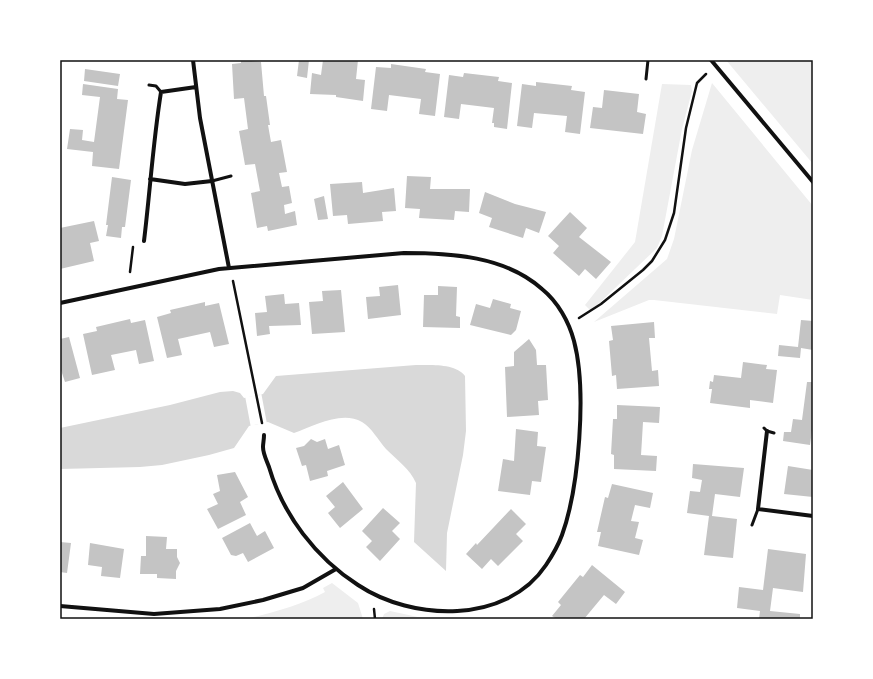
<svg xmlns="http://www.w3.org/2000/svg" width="873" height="679" font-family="'Alegreya Sans',sans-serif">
	<rect width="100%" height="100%" fill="#fff"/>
	<path fill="#eee" d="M726 60H811L813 65V164Z
		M712 83 813 206V300L780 295 777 314 654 300H649L594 322 667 259 674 239 692 150Z
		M662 84 691 85 692 91 682 129 662 236 657 248 591 311 585 305 635 242Z
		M332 583 358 603 363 619H245C272 613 301 605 325 592L323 588Z
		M390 611 427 619H382L384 614Z"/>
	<path fill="#d9d9d9" d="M416 365C430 365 456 363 465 376L466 431 463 455 447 533 446 571 414 542 416 483C410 469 397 460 386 449 378 440 372 428 362 422 342 410 313 426 294 433L268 422 249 426 234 448 209 455 162 465 140 467 60 469V428L170 405 220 392 233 391 240 393 244 398 263 394 276 376Z"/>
	<path fill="#fff" d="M261 392 267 424 266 423 254 425 251 428 245 396 246 397 260 395Z"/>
	<path fill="#c4c4c4" d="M241 60 261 62 264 96H266L270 125H268L271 142 281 140 287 172 279 173 282 187 289 186 292 203 284 205 285 214 295 211 297 225 268 231 267 226 257 228 251 193 260 191 255 164 245 165 239 131 248 129 244 98 234 99 232 64 241 63Z
		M299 60H309L307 78 297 76Z
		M323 60H358L356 79 365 80 363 101 336 97V95L310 94 312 73 321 75Z
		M391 64 426 69 425 72 440 74 435 116 419 114 421 99 389 95 387 111 371 109 376 67 391 68Z
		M85 69 120 74 118 86 84 81Z
		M464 73 499 77 498 81 512 83 507 129 494 127V123H492L494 108 461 104 459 119 444 117 449 75 463 77Z
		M536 82 572 86 571 90 585 92 580 134 565 132 567 116 534 113 532 128 517 126 522 84 536 86Z
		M83 84 118 89 117 99 128 100 119 169 92 166 93 152 67 149 70 129 83 130 82 140 94 142 100 97 82 95Z
		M604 90 639 94 637 112 646 114 643 134 590 128 593 107 602 108Z
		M407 176 431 177 430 189H470L469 212 455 211 454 220 419 218 420 209 405 208Z
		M112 177 131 180 125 227H122L121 238 106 236 108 225H106Z
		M362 182 363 193 394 188 396 211 382 212 383 221 348 224 347 215 333 216 330 184Z
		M485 192 515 204 546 212 539 233 526 228 523 238 489 227 492 218 479 213Z
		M324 196 328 219 318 220 314 199Z
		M570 212 587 228 579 237 611 262 596 279 585 269 579 276 553 253 559 246 548 236Z
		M94 221 99 241 90 243 94 261 60 269V228Z
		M398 285 401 315 368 319 366 297 380 296 379 287Z
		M438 286 457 287 456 316 460 317V328L423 327 424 295H438Z
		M341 290 345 332 312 334 309 302 323 301 322 291Z
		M284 294 285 304 299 303 301 325 269 326 270 334 257 336 255 313 267 312 265 296Z
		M493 299 511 304 510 308 521 311 516 330 511 335 470 325 476 304 490 308Z
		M205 302V306L219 303 229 344 214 347 210 332 178 339 182 355 167 358 157 317 171 313 170 310Z
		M130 319 131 323 145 320 154 361 139 364 136 350 111 355 115 370 92 375 83 334 97 331 96 327Z
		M801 320 813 321V350L801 348 800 358 778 356 779 345 798 347Z
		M654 322 655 338H649L652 371 658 370 659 386 617 389 616 375 612 376 609 341 613 340 611 326Z
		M69 337 80 378 65 382 60 367V339Z
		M529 339 536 350 537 365H546L548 400 538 401 539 415 507 417 505 367 514 366V352Z
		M743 362 767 365 766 369 777 370 773 403 750 400V408L710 403 712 389H709L710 381 713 382 714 375 741 378Z
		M807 382H813V423L810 445 783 441 784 432H791L793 419 802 420Z
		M617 405 660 407 659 423 643 422 642 439 641 455 657 456 656 471 614 469V455L611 454 613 419H617Z
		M516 429 538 432 537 446 546 447 541 482 532 481 530 495 498 491 503 459 514 461Z
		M311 439 317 442 325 439 328 449 339 445 345 465 327 471 328 476 310 481 306 465 302 466 296 448 304 446Z
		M693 464 744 468 740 497 715 494 712 516 737 519 733 558 704 555 709 516 687 513 690 491 700 492 702 480 692 478Z
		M788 466 813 470V497L784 494Z
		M235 472 248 497 240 502 246 515 218 529 207 509 218 504 213 494 220 491 217 475Z
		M343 482 363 509 340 528 328 513 335 507 326 496Z
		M612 484 653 493 650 508 635 505 631 521 639 522 635 538 643 540 639 555 598 546 601 532H597L605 497 608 498Z
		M383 508 400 523 392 531 400 539 380 561 366 547 372 541 362 531Z
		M511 509 526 524 516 534 523 541 498 566 491 559 482 569 466 554 476 543 477 545Z
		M250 523 257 536 265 531 274 548 248 562 243 553 236 556 231 555 222 538Z
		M146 536 167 537 166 549H177V557L180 563 176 571V579L157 578V574H140L141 556H146Z
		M60 542 71 543 67 573 60 572Z
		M90 543 124 549 120 578 101 576 102 567 88 565Z
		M768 549 806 554 803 592 773 588 770 611 800 614V619H759L760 611 737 608 739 587 763 590Z
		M592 565 625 592 616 604 604 595 584 619H557L552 616 561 605 558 602 580 575 583 577Z"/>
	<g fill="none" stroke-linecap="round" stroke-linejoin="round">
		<path stroke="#111" stroke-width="2.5" d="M130 272 133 247
			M233 281 262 423
			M579 318 601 304 643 270 652 261 665 240 674 213 686 128 697 83 706 74
			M374 609 375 619"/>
		<path stroke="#111" stroke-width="3" d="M646 79 648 60
			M149 85 156 86 161 92
			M212 181 231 176
			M764 428 767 431 774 433
			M752 525 758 509"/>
		<path stroke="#111" stroke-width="4" d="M193 60 200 118 229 268
			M711 60 813 182
			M150 179 185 184 212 181
			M144 241C150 192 153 142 161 92L196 87
			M60 303 219 269 404 253C451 253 505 256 542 289 558 302 569 322 574 341 587 390 579 488 562 535 558 546 552 556 546 565 506 625 412 621 358 585 316 558 283 515 269 467 267 461 263 454 263 447 263 443 264 440 264 435
			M767 431 758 509 813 516
			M60 606 154 614 220 609 263 600 303 588 336 569"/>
	</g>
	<rect width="873" height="679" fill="none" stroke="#ffffff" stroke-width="122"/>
	<rect x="61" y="61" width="751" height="557" fill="none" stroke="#111" stroke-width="1.5"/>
</svg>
